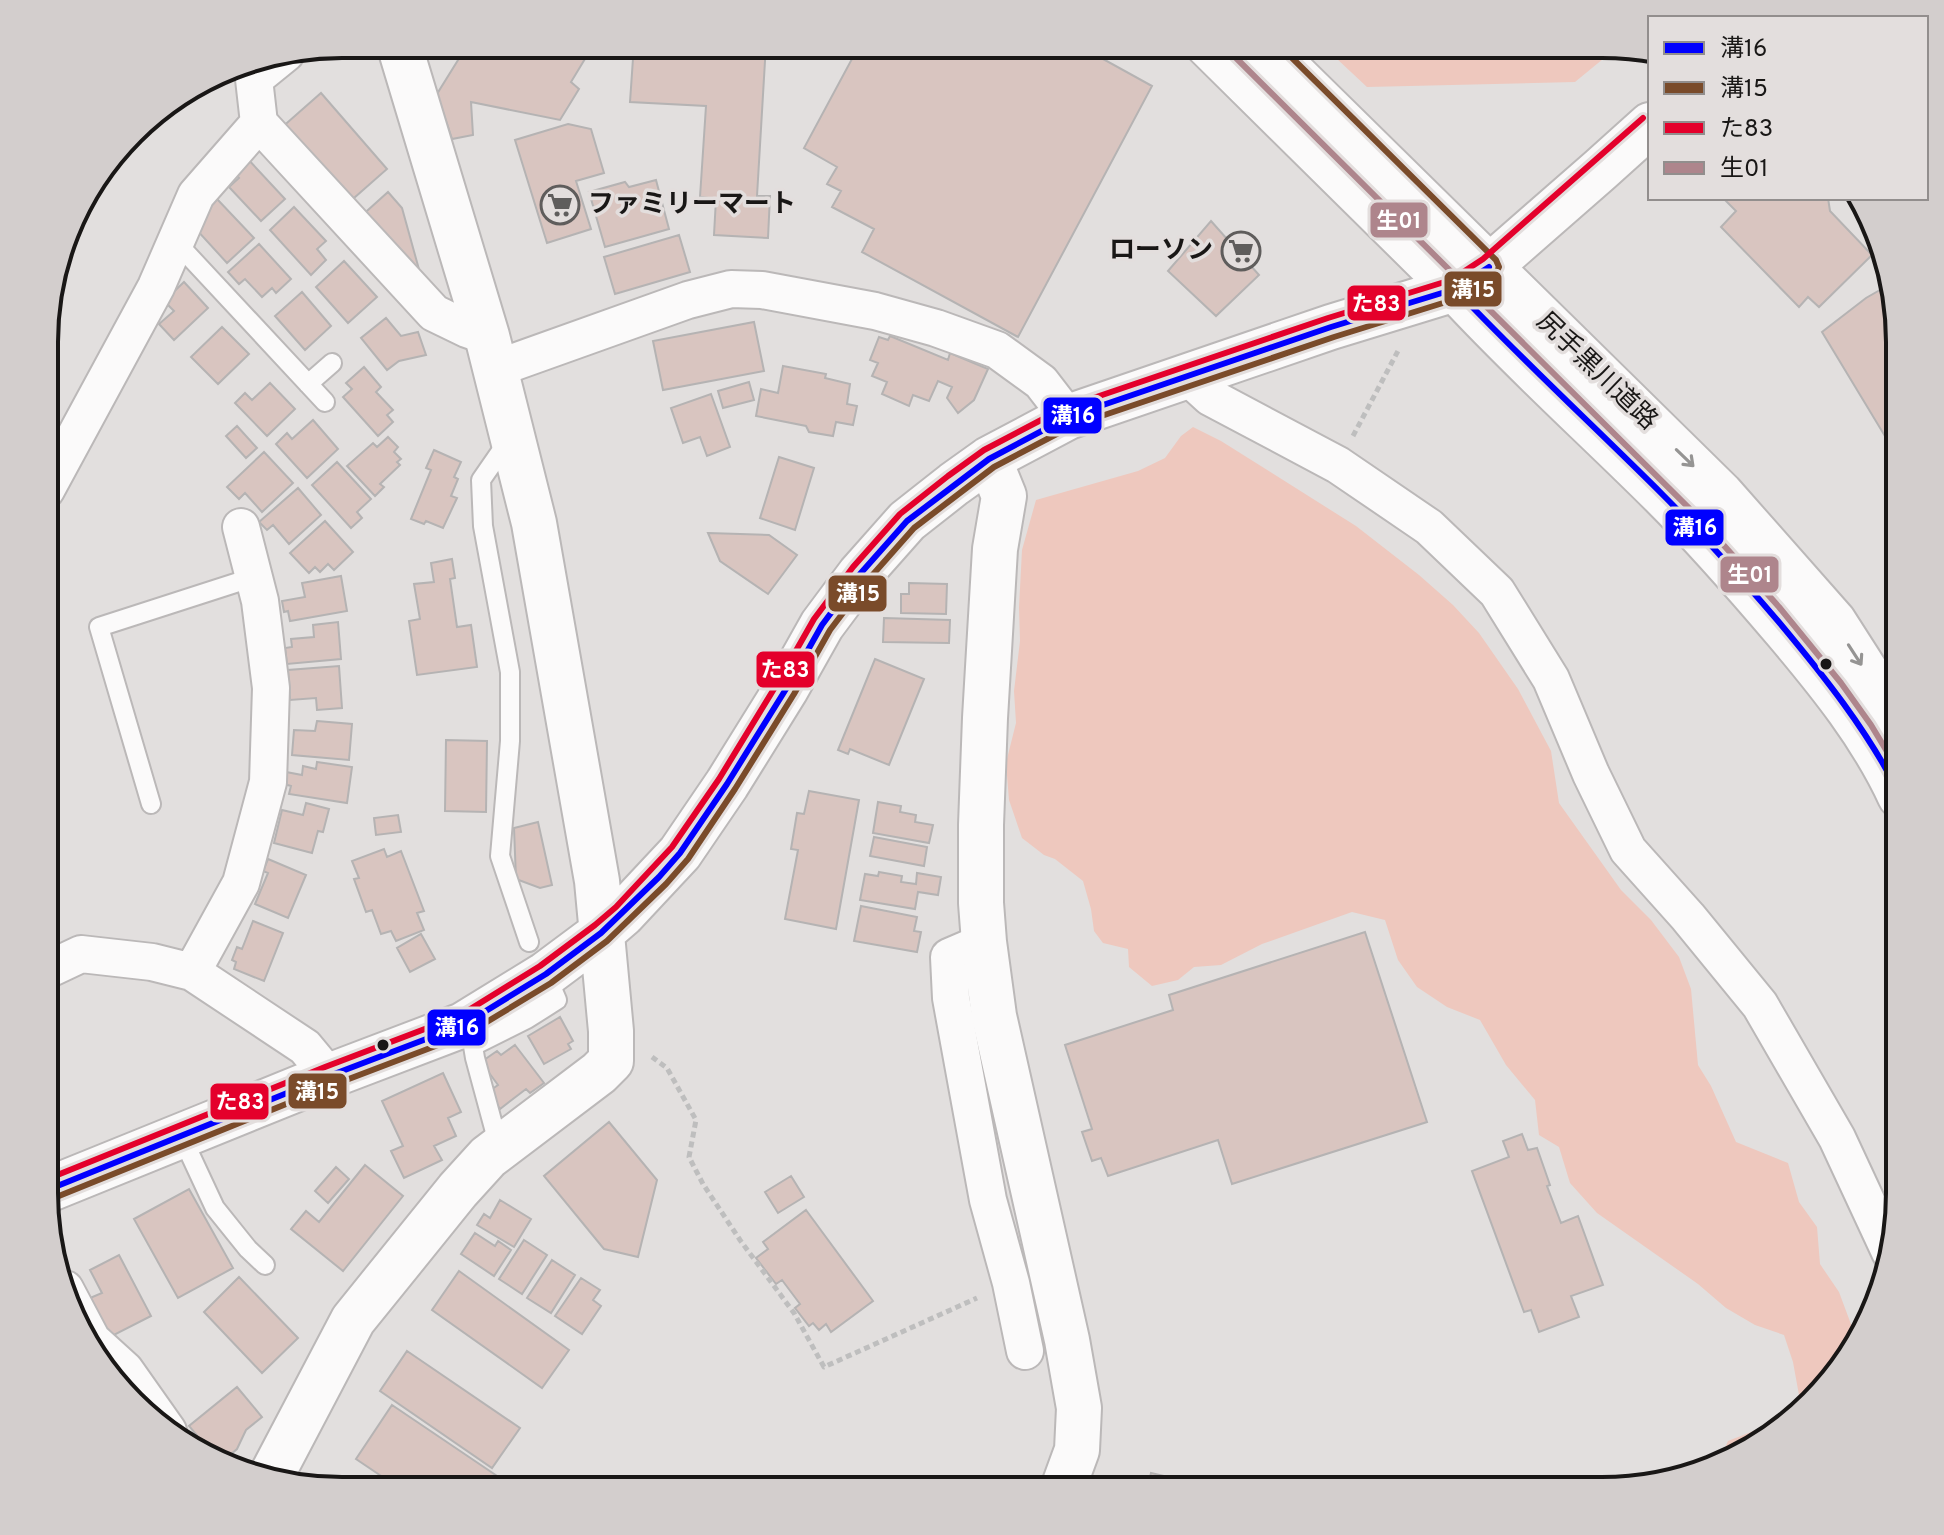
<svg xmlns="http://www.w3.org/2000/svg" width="1944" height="1535" font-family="Overpass,'Noto Sans JP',sans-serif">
	<rect width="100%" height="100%" fill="#e2dfde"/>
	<path fill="#eec8be" d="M1321 44 1382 45 1430 56 1487 55 1512 45H1620L1575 82 1367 87Z
		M1193 427 1221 441 1356 526 1419 575 1453 605 1479 633 1518 689 1551 751 1559 803 1621 890 1651 920 1679 957 1691 989 1698 1065 1711 1086 1736 1142 1788 1163 1799 1202 1817 1227 1820 1264 1839 1292 1855 1335V1343L1826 1390 1720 1466 1719 1461 1728 1441 1774 1423 1799 1395 1793 1362 1784 1335 1755 1325 1726 1308 1698 1284 1597 1213 1570 1183 1559 1147 1539 1135 1535 1100 1506 1065 1480 1020 1447 1007 1417 987 1398 960 1385 920 1352 912 1262 944 1221 965 1194 967 1178 980 1152 986 1129 967 1128 949 1103 943 1094 931 1091 909 1083 881 1055 859 1044 855 1022 838 1009 800 1006 763 1016 723 1014 691 1020 641 1019 607 1022 550 1036 500 1138 471 1165 458 1181 436Z"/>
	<path fill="#d9c5c0" stroke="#b5b3b3" stroke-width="2" d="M468 44H594L571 82 579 89 560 120 471 102 473 135 452 139 437 94Z
		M634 44H766L757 196H770L768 238 714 235 716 199 700 197 706 106 630 102Z
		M860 44H1076L1152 86 1018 337 862 252 874 229 832 207 841 191 827 184 837 167 804 148Z
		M321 93 387 169 346 205 280 129Z
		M568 124 591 129 604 173 576 181 591 229 547 243 515 140Z
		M245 156 285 199 261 221 229 187 239 178 231 169Z
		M656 180 669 229 605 247 589 192 625 182 629 187Z
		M388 192 402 208 420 273 358 219Z
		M1723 198H1828L1830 211 1872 255 1819 307 1808 297 1799 307 1721 227 1736 211Z
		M217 199 254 238 227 263 195 228 199 216Z
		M294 207 326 241 317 249 326 260 311 275 270 230Z
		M1211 221 1259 275 1216 316 1168 271Z
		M679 235 690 272 615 294 604 257Z
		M259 244 291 279 276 293 272 288 262 297 245 279 239 284 228 272Z
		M344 261 377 297 348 323 316 287Z
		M184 282 208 308 174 340 159 324 174 311 164 301Z
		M1887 286 1900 341V461L1822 332 1866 298Z
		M302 292 331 326 305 350 275 316Z
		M386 318 401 336 418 332 426 355 399 361 387 370 361 338Z
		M754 322 764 371 663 390 653 341Z
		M222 327 249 354 218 384 191 357Z
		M890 336 948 360 950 353 988 369 974 400 958 413 947 398 952 387 938 381 929 401 913 395 909 406 882 394 887 382 872 376 878 363 870 360 879 337 888 340Z
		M783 366 826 374 825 378 850 384 847 404 857 406 853 425 836 422 833 436 809 432 806 426 756 416 761 389 778 393Z
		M364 367 381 387 376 392 393 410 387 415 393 422 378 436 343 397 352 389 346 383Z
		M749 382 754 400 723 408 718 391Z
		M270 383 295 409 267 436 235 403 245 393 252 400Z
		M711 394 730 447 707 456 700 437 683 443 671 408Z
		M313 420 338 449 307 478 276 444 287 433 292 439Z
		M237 426 257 448 246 458 226 436Z
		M388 437 398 447 394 452 401 459 397 462 400 465 380 484 384 487 375 496 347 466 373 443 377 447Z
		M434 450 461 462 454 477 458 479 451 496 457 498 443 528 426 521 424 524 411 519 431 470 426 468Z
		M264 452 293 483 262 512 245 493 239 499 227 487Z
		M779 457 814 468 795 530 760 518Z
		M337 462 371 499 357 512 362 518 351 528 312 485Z
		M298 488 321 515 289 544 273 525 267 530 259 522Z
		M325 521 353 552 334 570 328 564 320 572 315 567 309 573 290 553Z
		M708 533 769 535 797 555 768 594 720 561Z
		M452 559 455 578 450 579 457 627 471 625 477 667 417 675 409 621 420 619 414 584 434 582 431 563Z
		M341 576 347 611 290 621 288 611 284 612 282 601 305 597 302 583Z
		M909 583 947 584 946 614 901 613V594H909Z
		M884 618 950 620 949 643 883 642Z
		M338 622 341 659 287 664 285 648 292 647 291 639 314 637 313 625Z
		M875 659 924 679 889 765 850 749 848 754 838 750Z
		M339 666 342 708 317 710 316 698 290 700 288 670Z
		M317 721 352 724 349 760 292 755 294 730 315 731Z
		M446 740 487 741 486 812 445 811Z
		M317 762 352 767 347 803 289 794 291 786 284 784 286 772 302 775 303 766 316 769Z
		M809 791 859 800 836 929 785 919 798 850 791 849 797 813 804 814Z
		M878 802 901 806 900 812 916 815 915 822 933 825 929 843 873 833Z
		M306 803 329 809 323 832 318 831 312 853 274 843 282 810 303 815Z
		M398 815 401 832 376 835 374 818Z
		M538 822 552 885 540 888 516 879 514 828Z
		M874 837 927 847 924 866 870 856Z
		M384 849 387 857 401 851 424 911 417 913 424 930 396 941 391 931 381 934 372 910 366 912 354 879 359 878 352 861Z
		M268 859 306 875 288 918 255 904 268 873 263 871Z
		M879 872 902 876 901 882 916 884 917 873 941 877 938 895 918 892 915 909 860 900 865 874 878 876Z
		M861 906 917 917 914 931 921 932 917 952 854 941Z
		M253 921 283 933 264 981 234 969 236 962 232 960 237 947 242 949Z
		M1365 932 1427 1122 1232 1184 1218 1140 1108 1176 1101 1158 1092 1161 1082 1132 1092 1129 1065 1045 1173 1010 1169 995Z
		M421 934 435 959 410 972 397 948Z
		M560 1017 573 1041 568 1044 571 1049 544 1064 528 1036Z
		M515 1045 544 1083 530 1093 526 1089 500 1109 488 1092 498 1085 484 1066V1060L497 1051 501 1055Z
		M443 1073 461 1112 448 1118 456 1136 434 1146 442 1160 404 1178 391 1151 403 1146 382 1101Z
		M609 1122 657 1180 638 1257 604 1249 544 1176Z
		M1522 1134 1528 1150 1537 1148 1550 1185 1547 1186 1561 1223 1578 1216 1603 1285 1571 1296 1579 1317 1539 1332 1531 1310 1524 1312 1472 1171 1509 1157 1503 1141Z
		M365 1165 403 1196 343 1271 291 1229 306 1211 319 1222Z
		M336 1167 349 1179 328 1203 315 1191Z
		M791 1176 804 1197 778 1213 765 1192Z
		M189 1189 233 1268 178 1298 134 1219Z
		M500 1200 531 1219 514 1247 477 1225 484 1214 490 1218Z
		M806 1210 873 1301 831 1332 826 1324 819 1330 813 1323 809 1326 795 1308 800 1304 782 1280 776 1284 756 1258 768 1249 763 1242Z
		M475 1233 495 1246 498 1241 511 1250 494 1276 461 1254Z
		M524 1240 547 1255 522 1294 499 1279Z
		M119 1255 151 1316 110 1337 90 1298 102 1293 90 1270Z
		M552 1260 575 1275 551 1313 527 1298Z
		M459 1271 569 1350 542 1388 432 1310Z
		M239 1277 298 1338 262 1373 204 1312Z
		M581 1278 600 1290 593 1300 601 1306 582 1334 555 1316Z
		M407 1351 520 1428 492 1468 380 1391Z
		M237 1387 262 1417 246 1430 237 1449 220 1463 189 1426Z
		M392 1405 503 1480 496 1490H402L356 1459Z
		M1151 1473 1224 1490V1491H1147Z"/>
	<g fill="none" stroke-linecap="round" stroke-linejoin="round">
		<defs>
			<path id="lane" d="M176 242 325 402
				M308 384 332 363
				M508 441 481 480 483 526 510 672V741L500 856 529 942
				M151 804 99 627 254 577
				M181 1135 215 1208 248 1249 265 1265
				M497 1148 495 1132 475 1058 473 1046 527 1019 557 1000 546 974"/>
			<path id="street" d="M254 79 286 53
				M259 123 434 313 467 329 487 336
				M495 369 688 300 731 289 762 290 875 311 936 328 997 350 1041 382 1068 417
				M1187 376 1210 397 1338 465 1429 527 1497 592 1551 679 1591 774 1628 850 1688 917 1760 1005 1837 1138 1890 1252
				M46 490 156 287 196 195 259 123 254 79
				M984 942 949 957 951 998 988 1200 1011 1283 1025 1351
				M45 971 81 954 152 962 192 972 305 1047 329 1076
				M192 972 241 883 268 782 271 688 260 601 241 527
				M65 1289 92 1340 125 1370 168 1431"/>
			<path id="secondary" d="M989 459 1004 496 995 549 985 718 981 825V903L984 942 994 1016 1067 1340 1079 1408 1077 1450 1062 1491
				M45 1191 329 1076 463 1025 546 974 601 933 623 914 680 853 727 784 786 689 822 625 860 574 907 521 954 484 989 459 1068 417 1331 327 1455 289 1489 267 1600 170 1650 125
				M270 1478 353 1320 458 1190 488 1157 599 1073 611 1061V1031L597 881 534 523 487 336 399 44"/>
			<path id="primary" d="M1207 44 1455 289C1521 361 1594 426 1663 495 1706 538 1746 584 1786 631 1829 682 1872 735 1900 796
				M1263 44 1721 494 1834 622 1900 725"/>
		</defs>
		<use href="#lane" stroke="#bbb8b8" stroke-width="22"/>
		<use href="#street" stroke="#bbb8b8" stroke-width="40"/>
		<use href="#secondary" stroke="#bbb8b8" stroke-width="48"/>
		<use href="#primary" stroke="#bbb8b8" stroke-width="48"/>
		<path stroke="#bebebe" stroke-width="5" stroke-dasharray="6 4" stroke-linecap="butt" d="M1353 436 1399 349
			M652 1057 667 1068 696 1120 689 1157 703 1184 740 1240 794 1313 824 1367 977 1298"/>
		<use href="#lane" stroke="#fbfafa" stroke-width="18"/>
		<use href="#street" stroke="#fbfafa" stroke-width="36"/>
		<use href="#secondary" stroke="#fbfafa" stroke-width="44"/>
		<use href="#primary" stroke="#fbfafa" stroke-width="44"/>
		<defs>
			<path id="bus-1" d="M1455 289C1522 360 1594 426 1663 495 1703 535 1741 578 1778 621 1824 676 1868 731 1900 795
				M45 1191 329 1076 463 1025 546 974 601 933 659 877 680 853 727 784 786 689 822 625 860 574 907 521 989 459 1068 417 1331 327 1455 289 1489 267"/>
			<path id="bus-2" d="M49 1200 333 1085 467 1034 551 983 607 941 666 884 688 859 735 789 794 694 830 630 868 580 914 528 994 467 1072 426 1334 337 1459 298 1495 275 1499 267 1496 260 1278 44"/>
			<path id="bus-3" d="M45 1180 325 1067 459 1016 540 966 595 925 616 907 672 847 719 779 777 684 814 619 853 567 900 514 948 476 984 450 1064 408 1328 318 1451 280 1483 259 1643 118"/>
			<path id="bus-4" d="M1222 44 1702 521 1779 607 1841 683 1871 725 1900 773"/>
		</defs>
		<use href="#bus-1" stroke="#e3dedd" stroke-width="12"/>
		<use href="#bus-2" stroke="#e3dedd" stroke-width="12"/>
		<use href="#bus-3" stroke="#e3dedd" stroke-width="12"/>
		<use href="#bus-4" stroke="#e3dedd" stroke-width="12"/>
		<use href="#bus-1" stroke="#00f" stroke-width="6"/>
		<use href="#bus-2" stroke="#7a4b2a" stroke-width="6"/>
		<use href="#bus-3" stroke="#e4002b" stroke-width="6"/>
		<use href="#bus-4" stroke="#ae858c" stroke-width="6"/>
	</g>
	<defs><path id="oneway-shaft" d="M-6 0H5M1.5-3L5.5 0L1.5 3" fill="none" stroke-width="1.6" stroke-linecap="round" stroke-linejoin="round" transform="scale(2)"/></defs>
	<g stroke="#959493">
		<use href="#oneway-shaft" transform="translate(1685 458) rotate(44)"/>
		<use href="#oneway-shaft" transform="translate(1855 655) rotate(57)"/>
	</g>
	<defs>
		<symbol id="supermarket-ring" viewBox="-11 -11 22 22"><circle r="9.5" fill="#e3dedd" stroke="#5f5d5c" stroke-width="1.5"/><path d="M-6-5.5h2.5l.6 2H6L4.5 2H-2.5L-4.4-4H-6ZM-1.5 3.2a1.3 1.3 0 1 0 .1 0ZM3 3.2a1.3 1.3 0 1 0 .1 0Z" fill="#5f5d5c"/></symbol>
	</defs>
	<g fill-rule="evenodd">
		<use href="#supermarket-ring" x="538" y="183" width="44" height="44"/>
		<use href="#supermarket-ring" x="1219" y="229" width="44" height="44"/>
	</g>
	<g fill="#191716" stroke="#e3dedd" stroke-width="3">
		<circle cx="1826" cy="664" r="7"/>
		<circle cx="383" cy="1045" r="7"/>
	</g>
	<g text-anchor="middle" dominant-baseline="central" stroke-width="7" stroke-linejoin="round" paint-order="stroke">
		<g font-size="26" font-weight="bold" fill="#191716" stroke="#e3dedd" text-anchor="start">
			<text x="588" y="205">ファミリーマート</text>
			<text x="1213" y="251" text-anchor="end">ローソン</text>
		</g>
		<g font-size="26" fill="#191716" stroke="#e3dedd">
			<text transform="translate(1596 372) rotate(44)">尻手黒川道路</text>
		</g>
	</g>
	<path d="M0 0H1944V1535H0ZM342 58H1602A284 284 0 0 1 1886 342V1193A284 284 0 0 1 1602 1477H342A284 284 0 0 1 58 1193V342A284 284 0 0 1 342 58Z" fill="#d3cecd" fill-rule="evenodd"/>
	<path fill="none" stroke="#191716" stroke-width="4" d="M342 58H1602A284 284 0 0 1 1886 342V1193A284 284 0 0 1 1602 1477H342A284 284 0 0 1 58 1193V342A284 284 0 0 1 342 58Z"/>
	<g stroke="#e3dedd" stroke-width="3">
		<rect x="1369" y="201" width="60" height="38" rx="8" fill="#ae858c"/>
		<rect x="1443" y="270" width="60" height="38" rx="8" fill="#7a4b2a"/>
		<rect x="1346" y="284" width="61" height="38" rx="8" fill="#e4002b"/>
		<rect x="1042" y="396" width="61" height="39" rx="8" fill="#00f"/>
		<rect x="1664" y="508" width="61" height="39" rx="8" fill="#00f"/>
		<rect x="1719" y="555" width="61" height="39" rx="8" fill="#ae858c"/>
		<rect x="827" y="574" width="61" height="39" rx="8" fill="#7a4b2a"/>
		<rect x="755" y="650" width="61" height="39" rx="8" fill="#e4002b"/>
		<rect x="426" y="1008" width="61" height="39" rx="8" fill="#00f"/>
		<rect x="287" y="1072" width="61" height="38" rx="8" fill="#7a4b2a"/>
		<rect x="209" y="1082" width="61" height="39" rx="8" fill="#e4002b"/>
	</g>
	<g font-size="22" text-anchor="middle" font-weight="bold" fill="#fff">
		<text x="1399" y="228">生01</text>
		<text x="1473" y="297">溝15</text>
		<text x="1376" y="311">た83</text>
		<text x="1073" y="423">溝16</text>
		<text x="1695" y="535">溝16</text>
		<text x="1750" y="582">生01</text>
		<text x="858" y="601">溝15</text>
		<text x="785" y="677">た83</text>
		<text x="457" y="1035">溝16</text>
		<text x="317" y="1099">溝15</text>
		<text x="240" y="1109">た83</text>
	</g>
	<rect x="1648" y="16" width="280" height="184" fill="#e3dedd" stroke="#928e8d" stroke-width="2"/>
	<rect x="1664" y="42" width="40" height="12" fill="#0000ff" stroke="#928e8d" stroke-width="2"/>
	<text x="1720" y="56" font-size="24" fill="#191716">溝16</text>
	<rect x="1664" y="82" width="40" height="12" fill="#7a4b2a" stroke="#928e8d" stroke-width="2"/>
	<text x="1720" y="96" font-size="24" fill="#191716">溝15</text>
	<rect x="1664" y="122" width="40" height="12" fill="#e4002b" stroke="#928e8d" stroke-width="2"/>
	<text x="1720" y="136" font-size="24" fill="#191716">た83</text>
	<rect x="1664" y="162" width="40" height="12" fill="#ae858c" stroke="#928e8d" stroke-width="2"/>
	<text x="1720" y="176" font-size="24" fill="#191716">生01</text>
</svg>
